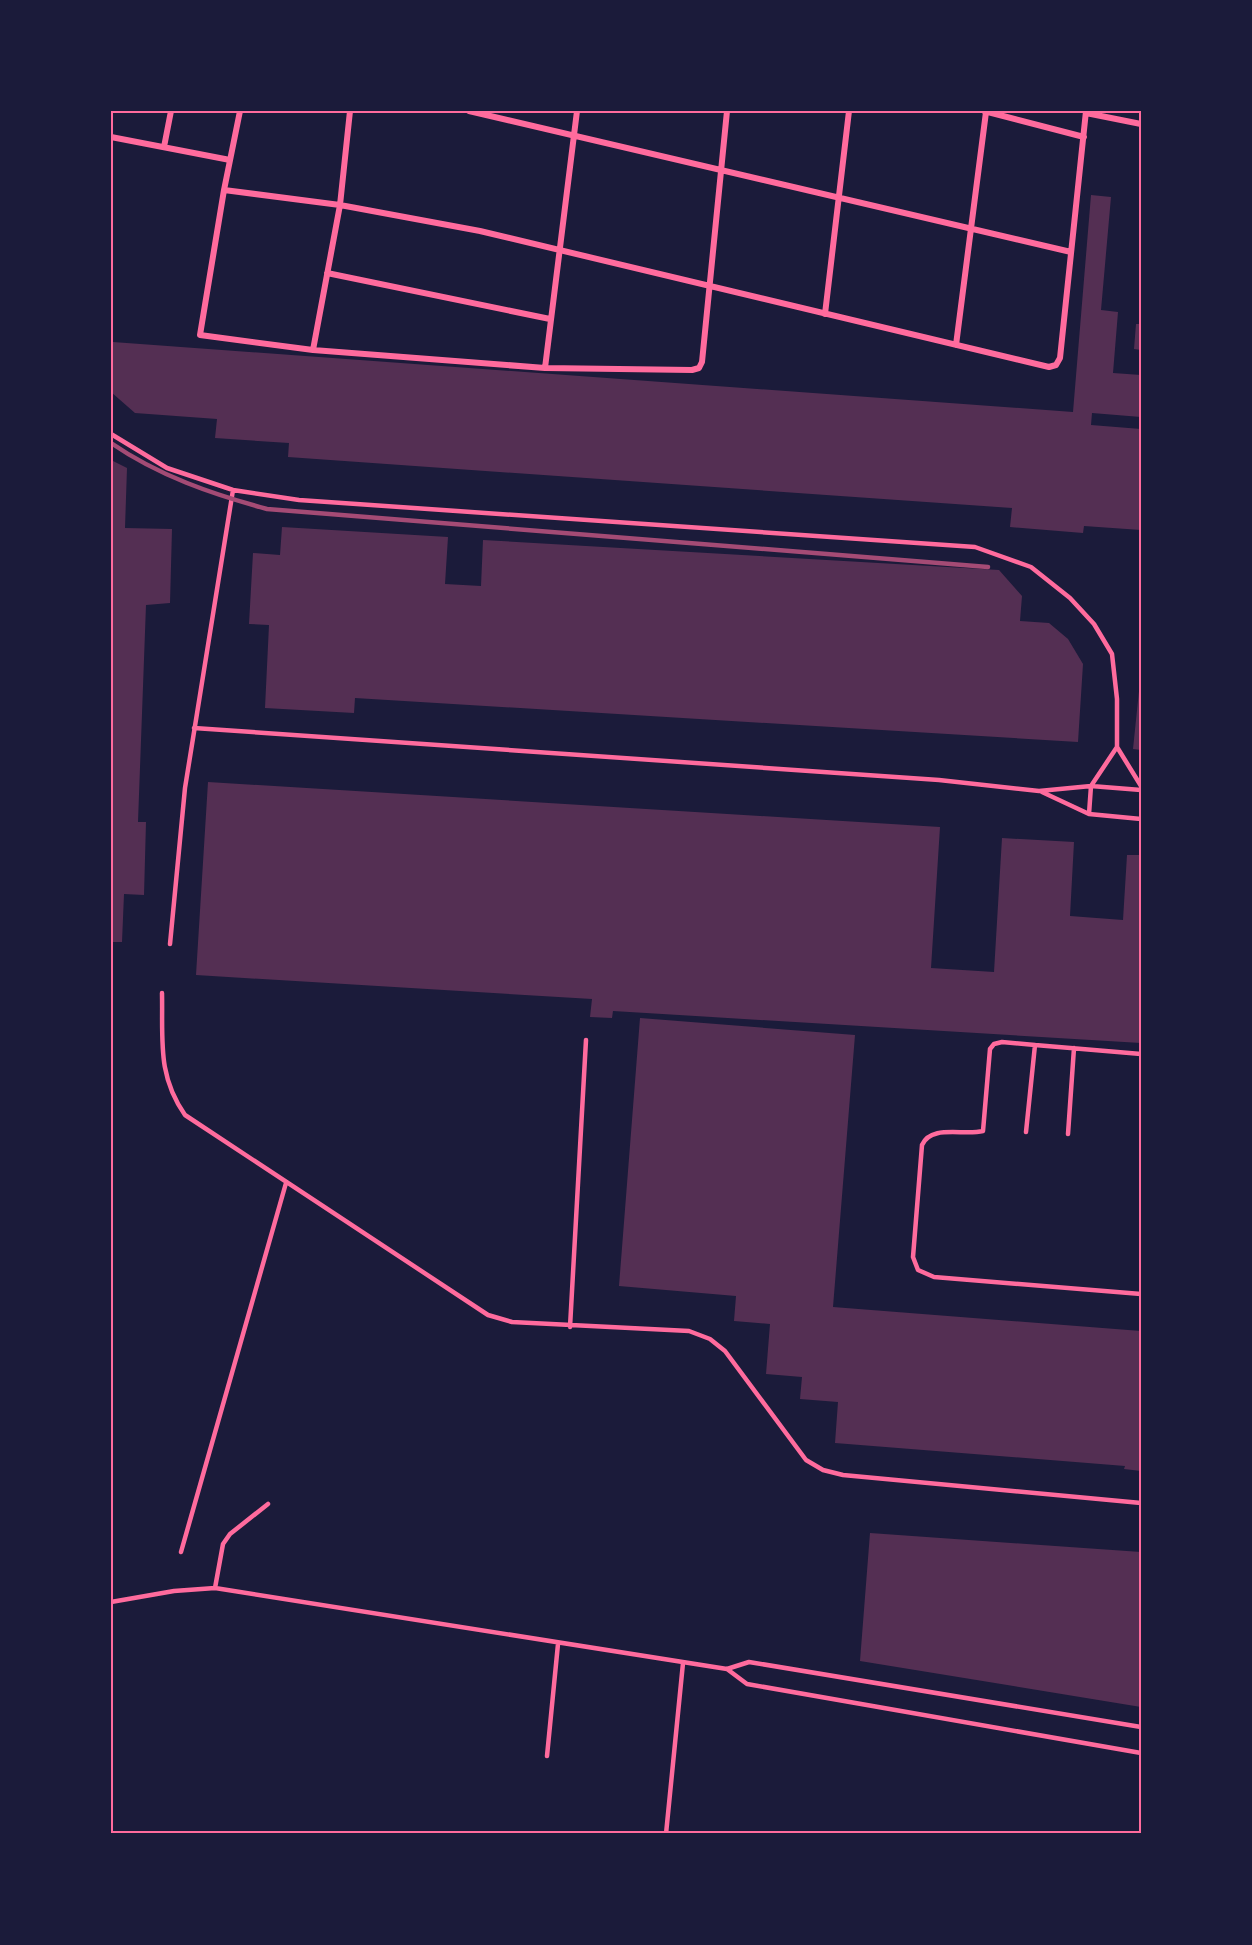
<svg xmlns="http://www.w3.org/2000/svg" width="1252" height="1945" font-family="'Libre Baskerville',serif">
	<rect width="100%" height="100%" fill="#1b1b3a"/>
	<path fill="#542f53" d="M1091 195 1111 197 1101 310 1118 312 1113 373 1141 375V417L1092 413 1091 425 1141 429V530L1084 526 1083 533 1010 527 1012 508 288 457 289 443 215 438 217 419 135 413 111 392 113 342 1073 412Z
		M1136 324H1141V350L1134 349Z
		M111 460 127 468 125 528 172 529 170 603 146 605 138 822H146L144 895 124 894 122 942H111Z
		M282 527 448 537 445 584 481 586 483 540 999 570 1022 596 1020 621 1049 623 1068 639 1083 664 1078 742 355 698 354 713 265 708 269 625 249 624 253 553 280 555Z
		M1139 691H1141V750L1133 749Z
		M208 782 940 827 931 968 994 972 1002 838 1074 842 1070 916 1123 920 1127 855H1141V1043L613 1011 612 1018 590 1017 592 999 196 975Z
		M640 1018 855 1035 833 1307 1141 1331V1471L1124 1469 1125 1466 835 1443 838 1402 800 1399 802 1377 766 1374 770 1324 734 1321 736 1296 619 1286Z
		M870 1533 1141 1552V1707L860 1661Z"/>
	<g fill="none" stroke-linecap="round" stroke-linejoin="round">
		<path stroke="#ff6b9d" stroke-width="4.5" d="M111 434 167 468 233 490 299 500 975 547 1031 567 1070 598 1094 624 1112 654 1117 699V747L1141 786
			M194 728 939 780 1039 791 1091 786 1141 790
			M1042 792 1089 814 1141 819
			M1089 814 1091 786 1117 747
			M170 944 185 788 233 490
			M162 993C163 1040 157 1075 185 1115L488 1315 512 1322 689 1331 710 1339 725 1351 806 1460 823 1470 843 1475 1141 1503
			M1035 1045 1002 1042 994 1044 990 1049 983 1131C964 1136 931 1124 922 1145L913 1257 918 1270 934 1277 1141 1294
			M1026 1132 1035 1045 1141 1054
			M1068 1134 1074 1048
			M570 1327 586 1040
			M181 1552 286 1183
			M215 1588 223 1544 230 1534 268 1504
			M111 1602 174 1591 215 1588 727 1669 749 1662 1141 1727
			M727 1669 747 1684 1141 1753
			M547 1756 558 1644
			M666 1834 683 1663"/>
		<path stroke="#ff6b9d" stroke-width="6" d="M240 111 224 190 200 335 313 350 545 368 692 370 699 368 702 362 727 111
			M469 111 1071 252
			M984 111 1084 137
			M1086 113 1141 124
			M111 137 230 160
			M164 147 171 111
			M224 190 340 205 480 231 1049 367 1056 365 1060 358 1086 111
			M327 273 550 319
			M825 314 849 111
			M956 345 986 112
			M313 350 340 205 350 111
			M545 368 577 111"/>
		<path stroke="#a44b75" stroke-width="4.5" d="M111 443C159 476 212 494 267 509L988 567"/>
	</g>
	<rect width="1252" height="1945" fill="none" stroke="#1b1b3a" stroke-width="225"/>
	<rect x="112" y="112" width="1028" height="1720" fill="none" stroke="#ff6b9d" stroke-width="2"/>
</svg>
